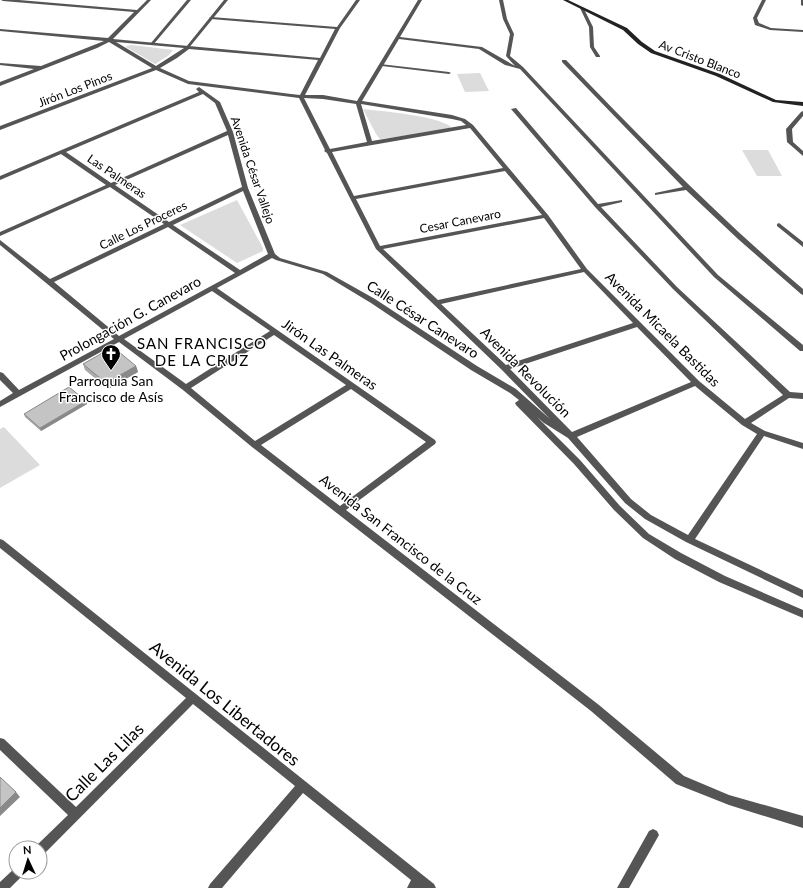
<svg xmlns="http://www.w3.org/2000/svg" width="803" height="888" font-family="Lato,sans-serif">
	<rect width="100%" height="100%" fill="#fff"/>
	<path fill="#dcdcdc" d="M132 45 173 50 168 56 155 64 126 47V46Z
		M480 73 489 91 465 92 457 74Z
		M363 109C381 111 439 116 451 127L449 129 443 131 380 139 376 134Z
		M742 150H768L782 176H757Z
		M237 200 263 248V251L237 263 180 225Z
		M4 427 40 465 0 488V429Z"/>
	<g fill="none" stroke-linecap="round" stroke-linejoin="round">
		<path fill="#555" fill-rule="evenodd" d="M187 0H191L153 45H151V43Z
			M224 0H228L188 49H186V47Z
			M380 64 449 72 451 73 449 74 382 66H380Z"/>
		<path fill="#555" fill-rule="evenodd" d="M1 0H19L137 10 147 0H151L113 39 320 58 335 29 211 19 209 18 211 17 337 27 356 0H360L340 28 305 95H323L357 101 418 0H422L400 37 482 47 515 66 506 56 510 34 503 19 499 0H503L507 19 514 34 510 56 523 67 718 275 803 345V351H800L714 277 520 69 505 65 479 49 399 39 362 101 452 115 465 119 473 125 548 215 587 269 699 381 745 419 783 395 673 289 595 207 511 109 516 108 598 204 622 200V202L601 207 677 287 790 392 803 393V399L789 398 751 423 765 431 803 443V449L764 436 695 539 803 590V598L686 542 645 519 625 503 568 438 544 423 537 417 580 460 620 506 649 534 681 553 725 576 803 610V618L719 582 675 559 643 538 614 510 574 464 516 405 515 403 519 400 510 393 471 370 371 303 323 274 276 260 272 258 217 288 435 440 436 442 435 444 346 510 599 705 684 776 729 795 803 816V828L729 805 676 784 591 711 252 447 183 390 119 342 0 407V401L13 393 0 380V372L3 373 19 390 114 339 0 245V240L50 279 164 224 110 187 0 236V232L106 185 61 154 0 180V176L199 92 196 89 199 87 220 102 233 132 248 188 275 254 280 258 327 272 375 299 477 366 516 389 550 419 502 370 376 249 327 153 324 151 325 150 299 98 188 84 156 70 0 130V126L152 68 109 42 97 48 0 86V82L34 69 0 65V63L41 66 104 41 0 31V29L108 38 134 12 3 1ZM116 42 184 48 156 66ZM189 49 318 60 300 95 291 94 189 81 160 68 177 58ZM203 94 215 103 227 131 111 183 66 152ZM304 98 323 99 356 104 367 142 330 149ZM361 104 452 119 461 121 466 125 372 141ZM470 128 503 168 354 196 332 152ZM228 135 242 187 169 222 115 185ZM505 171 542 215 380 246 356 199ZM243 191 268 254 240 270 173 225ZM544 218 581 269 438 300 383 249ZM168 227 235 273 119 336 54 282ZM584 272 633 323 506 365 441 304ZM212 291 270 331 186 384 124 339ZM637 327 691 382 572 432 510 369ZM274 335 346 385 255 441 191 388ZM695 386 742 425 757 434 688 535 651 515 631 499 577 437ZM351 389 426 442 340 506 261 445Z
			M762 0H766L757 18 759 23 771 28 803 30V32L770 30 755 25 753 18Z
			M801 0H803V6L801 5Z
			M580 8 584 9 593 27 594 47 600 56V57H596L590 47 589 27Z
			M562 60H566C642 139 719 218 803 289V295L801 294 738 239 686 190 655 195V193L683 187 562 62Z
			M803 111V116L792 129 793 142 803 151V156L787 142 786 129 801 112Z
			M779 223 803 242V247L777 226V224Z
			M0 539 3 540 434 884 436 888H407L411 880 303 793 222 888H208L210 884 295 786 193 704 44 854 40 856V848H35L36 846 68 815 0 750V738L4 739 76 807 186 698 0 548Z
			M653 829 657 831 659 835 629 888H617L649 831Z
			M16 867V872H24L22 876 10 888H0V882Z"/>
		<path fill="#222" fill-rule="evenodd" d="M563 0H568L627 28 642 42 655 51 720 74 776 100 803 102V106L773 102 716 76 651 53 638 44 623 30Z"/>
	</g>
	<path fill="#a9a9a9" d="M83 364 136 366 138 372 108 389 85 370Z
		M86 401 87 404 41 431 25 417 24 414Z"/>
	<path fill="#898989" d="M136 366 138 372 108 389 106 383Z
		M86 401 87 404 41 431 40 428Z
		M16 792 20 797 0 816V808Z"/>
	<path fill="#c4c4c4" stroke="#898989" d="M113 347 136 366 106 383 83 364Z
		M69 387 86 401 40 428 24 414Z
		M0 777 16 792 0 808Z"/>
	<defs>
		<symbol id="church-pin" viewBox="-11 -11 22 30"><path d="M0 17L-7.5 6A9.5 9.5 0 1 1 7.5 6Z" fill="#000" stroke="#fff"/><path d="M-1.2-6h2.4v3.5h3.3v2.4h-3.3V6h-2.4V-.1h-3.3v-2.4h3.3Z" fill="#fff"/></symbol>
	</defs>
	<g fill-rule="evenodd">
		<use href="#church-pin" x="100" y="343" width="22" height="30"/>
	</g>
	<g text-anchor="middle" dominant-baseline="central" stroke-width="3" stroke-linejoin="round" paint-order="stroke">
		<g font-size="12" fill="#000" stroke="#fff">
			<text transform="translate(700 59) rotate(21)">Av Cristo Blanco</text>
			<text transform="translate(75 89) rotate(-21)">Jirón Los Pinos</text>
			<text transform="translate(253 170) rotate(71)">Avenida César Vallejo</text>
			<text transform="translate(117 176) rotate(34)">Las Palmeras</text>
			<text transform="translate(460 221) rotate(-11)">Cesar Canevaro</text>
			<text transform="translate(143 225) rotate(-26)">Calle Los Proceres</text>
		</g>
		<g font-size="14" fill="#000" stroke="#fff">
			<text transform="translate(130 318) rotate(-29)">Prolongación G. Canevaro</text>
			<text transform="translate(423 319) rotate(33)">Calle César Canevaro</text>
			<text transform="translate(663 329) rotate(45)">Avenida Micaela Bastidas</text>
			<text transform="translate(330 354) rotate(35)">Jirón Las Palmeras</text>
			<text transform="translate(526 372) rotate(45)">Avenida Revolución</text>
			<text transform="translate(401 539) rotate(38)">Avenida San Francisco de la Cruz</text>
		</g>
		<g font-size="14" fill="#000" stroke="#fff">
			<text x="111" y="380">Parroquia San<tspan x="111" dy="16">Francisco de Asís</tspan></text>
		</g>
		<g font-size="15" letter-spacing="1" fill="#000" stroke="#fff">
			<text x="202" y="343">SAN FRANCISCO<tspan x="202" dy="17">DE LA CRUZ</tspan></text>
		</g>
		<g font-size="17" fill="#000" stroke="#fff">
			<text transform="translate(225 703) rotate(39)">Avenida Los Libertadores</text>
			<text transform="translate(104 762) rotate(-45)">Calle Las Lilas</text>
		</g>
	</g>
	<g transform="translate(28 860) rotate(356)"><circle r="19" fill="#ffffff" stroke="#999999"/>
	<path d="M0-3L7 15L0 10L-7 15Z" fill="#000000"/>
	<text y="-6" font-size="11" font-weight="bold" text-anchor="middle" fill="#000000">N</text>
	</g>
</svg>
